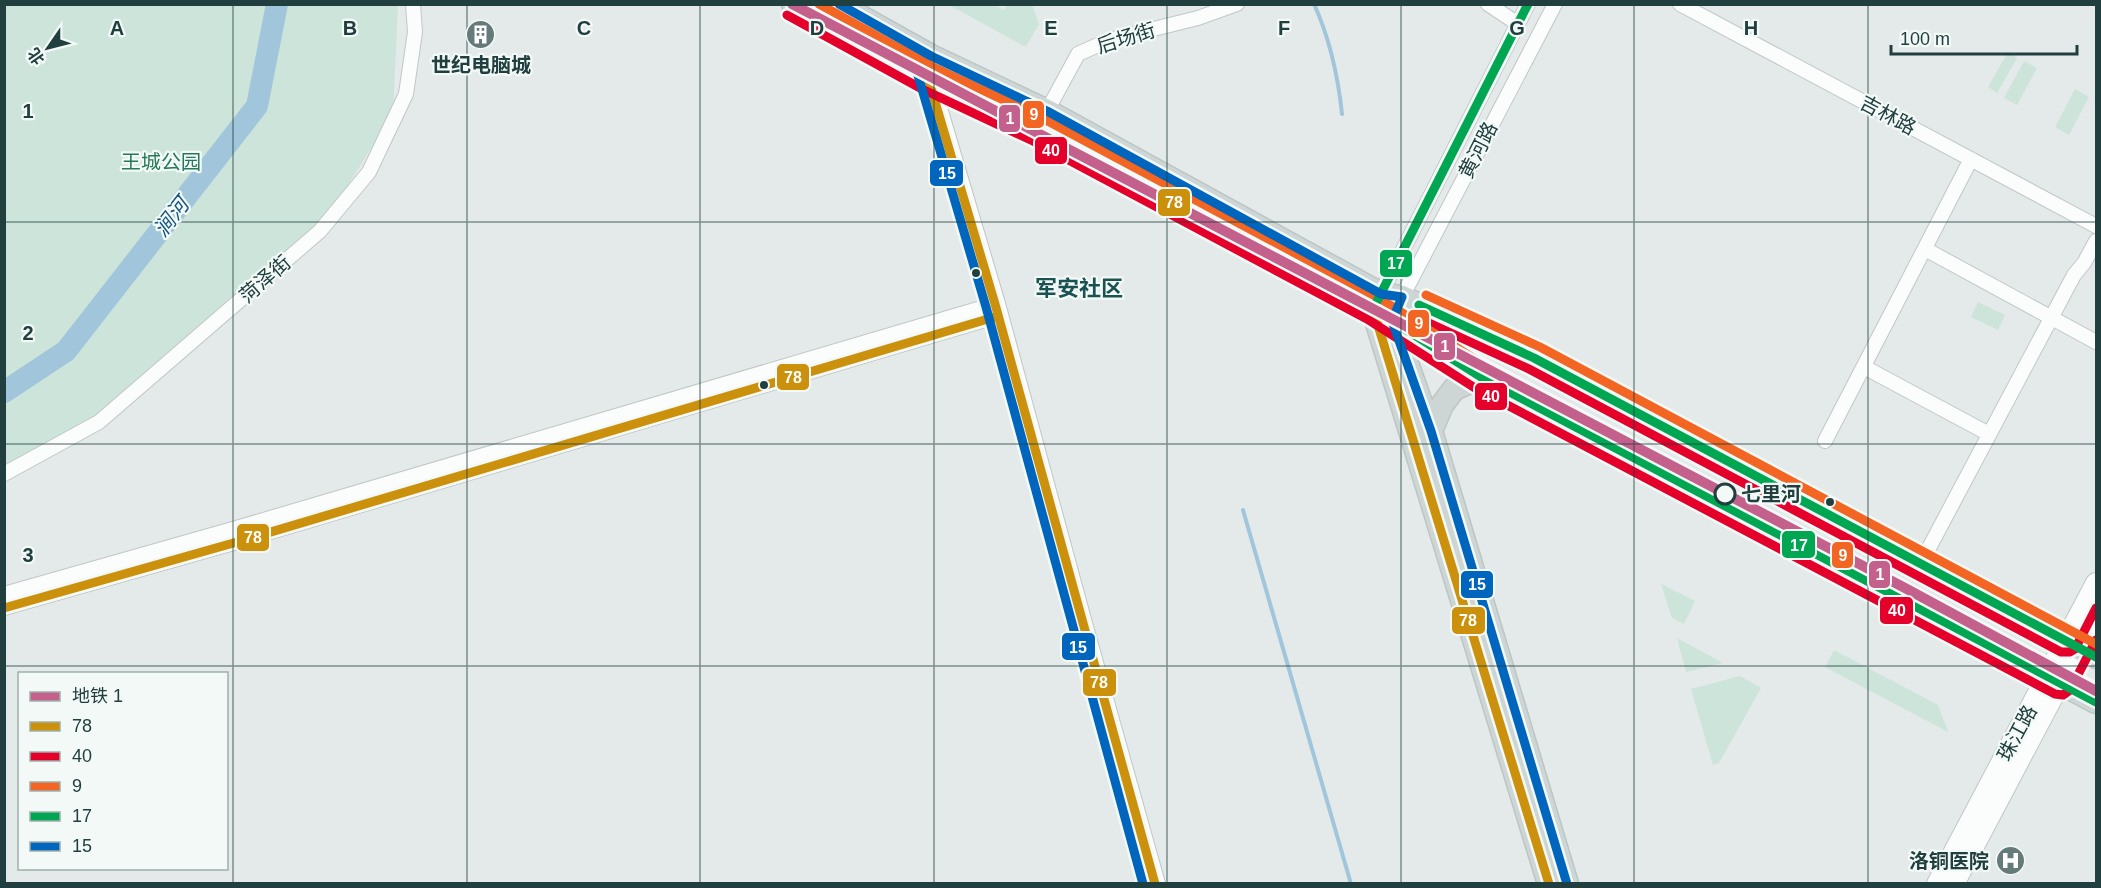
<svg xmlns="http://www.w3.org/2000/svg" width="2101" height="888" font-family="Helvetica,'Noto Sans SC',sans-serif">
	<rect width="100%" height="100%" fill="#e4eae9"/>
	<path fill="#cce4d9" d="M5 5H398L393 113 340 198 289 259 144 381 38 464 5 482Z
		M949 5H994L1004 10 1007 5H1032L1039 24 1026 47Z
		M2008 52 2017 58 1997 93 1988 87Z
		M2024 61 2037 68 2017 105 2004 98Z
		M2075 89 2089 97 2069 135 2055 127Z
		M1978 302 2005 315 1998 330 1971 317Z
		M1661 584 1695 601 1684 624 1672 618Z
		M1677 638 1723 663 1686 672Z
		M1834 650 1938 705 1948 732 1825 667Z
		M1740 676 1761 688 1719 763 1713 765 1691 689Z"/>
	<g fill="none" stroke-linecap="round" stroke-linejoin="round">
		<path stroke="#a1c6dc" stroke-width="4" d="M1314 4C1330 39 1338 76 1342 114
			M1243 510 1351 884"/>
		<path stroke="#a1c6dc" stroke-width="22" d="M4 392 66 351 257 106 277 4"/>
		<defs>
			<path id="street" d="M1488 4 1518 24
				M1680 4 2096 226
				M1047 111 1078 54 1109 40 1198 18 1237 4
				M1925 249 2096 342
				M1402 297 1555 4
				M1378 299 1528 4
				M1864 367 1989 434
				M1825 441 1971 159
				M4 474 99 422 320 231 369 172 406 94 415 32 413 4
				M1921 563 2074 275 2084 263 2096 241
				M4 594 233 529 995 304
				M4 608 237 542 998 316"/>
			<path id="secondary" d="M930 66 928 78 995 304 1084 631 1155 884
				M1937 884 2096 583
				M1954 884 2096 615"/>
			<path id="primary" d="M793 4 928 78 1038 130 1373 309 1481 377 2096 702
				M838 4 931 56 1047 111 1381 294 1402 297 1534 358 2096 657
				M1373 310 1549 884
				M1393 318 1392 321 1431 431 1567 884
				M1431 431 1442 405 1454 389 1481 377"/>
		</defs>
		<use href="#street" stroke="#c1c7c6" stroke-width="16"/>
		<use href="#secondary" stroke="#bfc7c6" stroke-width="22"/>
		<use href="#primary" stroke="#bcc6c5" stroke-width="25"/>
		<use href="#street" stroke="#fbfcfc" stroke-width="14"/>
		<use href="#secondary" stroke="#fbfcfc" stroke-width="20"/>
		<use href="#primary" stroke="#cdd6d5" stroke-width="22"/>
		<defs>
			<path id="bus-1" d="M928 78 1038 130 1373 309 1549 884
				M928 78 995 304 1155 884
				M4 608 237 542 998 316"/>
			<path id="bus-2" d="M787 15 922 89 1033 141 1367 319 1475 388 2055 694 2063 695 2070 690 2096 640
				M1416 317 1529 369 2061 652H2070L2075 649 2096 608"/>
			<path id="bus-3" d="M819 4 933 67 1044 119 1379 298 1487 367 2096 689
				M1426 295 1540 347 2096 644"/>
			<path id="bus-4" d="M1528 4 1373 309 1481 377 2096 702
				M1419 305 1534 358 2096 657"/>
			<path id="bus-5" d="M794 4 917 72 986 307 1143 884
				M839 4 931 56 1047 111 1381 294 1402 297 1392 321 1431 431 1567 884"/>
		</defs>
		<use href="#bus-1" stroke="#f2f9f7" stroke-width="14"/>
		<use href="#bus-2" stroke="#f2f9f7" stroke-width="14"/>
		<use href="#bus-3" stroke="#f2f9f7" stroke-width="14"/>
		<use href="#bus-4" stroke="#f2f9f7" stroke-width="14"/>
		<use href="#bus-5" stroke="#f2f9f7" stroke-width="14"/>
		<use href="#bus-1" stroke="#cc910c" stroke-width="9"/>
		<use href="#bus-2" stroke="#e4002b" stroke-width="9"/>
		<use href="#bus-3" stroke="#f26522" stroke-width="9"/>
		<use href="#bus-4" stroke="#00a651" stroke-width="9"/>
		<use href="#bus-5" stroke="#0065bd" stroke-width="9"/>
		<defs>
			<path id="metro-1" d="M792 4 1905 588 2096 691"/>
		</defs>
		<use href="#metro-1" stroke="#f2f9f7" stroke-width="15"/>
		<use href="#metro-1" stroke="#c4608c" stroke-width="10"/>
	</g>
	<path fill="none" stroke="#203f3e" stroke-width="1.5" stroke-opacity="0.55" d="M233 4V884M467 4V884M700 4V884M934 4V884M1167 4V884M1401 4V884M1634 4V884M1868 4V884M4 222H2096M4 444H2096M4 666H2096"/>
	<defs>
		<symbol id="building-disc" viewBox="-11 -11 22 22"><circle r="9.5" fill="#657b7a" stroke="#f2f9f7"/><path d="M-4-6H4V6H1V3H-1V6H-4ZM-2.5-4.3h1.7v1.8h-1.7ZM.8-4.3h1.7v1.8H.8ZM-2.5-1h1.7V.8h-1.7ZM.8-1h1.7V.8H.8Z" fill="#fff"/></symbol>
		<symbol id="hospital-disc" viewBox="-11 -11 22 22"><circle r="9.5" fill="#657b7a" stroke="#f2f9f7"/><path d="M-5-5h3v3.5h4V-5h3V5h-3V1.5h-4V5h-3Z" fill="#fff"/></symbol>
	</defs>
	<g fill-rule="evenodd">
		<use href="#building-disc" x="464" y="18" width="33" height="33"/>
		<use href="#hospital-disc" x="1994" y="844" width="33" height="33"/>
	</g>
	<g fill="#203f3e" stroke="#f2f9f7" stroke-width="2">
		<circle cx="976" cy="273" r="5"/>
		<circle cx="764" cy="385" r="5"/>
		<circle cx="1830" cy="502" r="5"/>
	</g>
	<circle fill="#f2f9f7" stroke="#203f3e" stroke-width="3" cx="1725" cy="494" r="10"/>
	<g text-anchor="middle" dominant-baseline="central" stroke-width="4.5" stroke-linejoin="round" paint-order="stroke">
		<g font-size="20" fill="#203f3e" stroke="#f2f9f7">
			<text transform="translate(1126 38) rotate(-17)">后场街</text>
			<text transform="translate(1888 115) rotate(28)">吉林路</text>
			<text transform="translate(1478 150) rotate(-63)">黄河路</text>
			<text transform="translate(265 279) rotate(-41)">菏泽街</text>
			<text transform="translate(2017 733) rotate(-62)">珠江路</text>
		</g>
		<g font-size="20" font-weight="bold" fill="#203f3e" stroke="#f2f9f7">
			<text x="481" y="65">世纪电脑城</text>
			<text x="1989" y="861" text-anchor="end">洛铜医院</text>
		</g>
		<g font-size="20" fill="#27795a" stroke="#f2f9f7">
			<text x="161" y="162">王城公园</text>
		</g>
		<g font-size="20" font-weight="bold" fill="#203f3e" stroke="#f2f9f7" text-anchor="start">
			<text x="1741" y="494">七里河</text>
		</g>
		<g font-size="21" font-style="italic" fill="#15557f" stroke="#f2f9f7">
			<text transform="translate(171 217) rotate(-52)">涧河</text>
		</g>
		<g font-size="22" font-weight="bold" fill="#1a5252" stroke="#f2f9f7">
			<text x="1079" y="288">军安社区</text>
		</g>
	</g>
	<g font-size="20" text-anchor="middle" font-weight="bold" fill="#203f3e" stroke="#f2f9f7" stroke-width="4.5" stroke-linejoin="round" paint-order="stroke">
		<text x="117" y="35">A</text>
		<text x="350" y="35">B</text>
		<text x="584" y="35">C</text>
		<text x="817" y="35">D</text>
		<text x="1051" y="35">E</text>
		<text x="1284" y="35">F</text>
		<text x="1517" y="35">G</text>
		<text x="1751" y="35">H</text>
		<text x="28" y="118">1</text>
		<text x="28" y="340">2</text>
		<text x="28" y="562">3</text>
	</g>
	<g stroke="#f2f9f7" stroke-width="2">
		<rect x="1022" y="100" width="23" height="29" rx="6" fill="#f26522"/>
		<rect x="998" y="104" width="23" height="29" rx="6" fill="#c4608c"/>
		<rect x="1034" y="136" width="34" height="29" rx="6" fill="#e4002b"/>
		<rect x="929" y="159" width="35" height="28" rx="6" fill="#0065bd"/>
		<rect x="1157" y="188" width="34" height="29" rx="6" fill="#cc910c"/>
		<rect x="1379" y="249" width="34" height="29" rx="6" fill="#00a651"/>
		<rect x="1407" y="309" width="23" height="29" rx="6" fill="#f26522"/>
		<rect x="1433" y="332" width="23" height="29" rx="6" fill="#c4608c"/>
		<rect x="776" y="363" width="34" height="28" rx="6" fill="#cc910c"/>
		<rect x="1474" y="382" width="34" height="29" rx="6" fill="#e4002b"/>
		<rect x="236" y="523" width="34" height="29" rx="6" fill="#cc910c"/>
		<rect x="1781" y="530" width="35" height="29" rx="6" fill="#00a651"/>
		<rect x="1831" y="541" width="23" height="28" rx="6" fill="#f26522"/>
		<rect x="1868" y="560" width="23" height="29" rx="6" fill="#c4608c"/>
		<rect x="1460" y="570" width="34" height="29" rx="6" fill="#0065bd"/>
		<rect x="1879" y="596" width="35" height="29" rx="6" fill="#e4002b"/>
		<rect x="1451" y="606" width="35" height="29" rx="6" fill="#cc910c"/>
		<rect x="1061" y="632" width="35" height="29" rx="6" fill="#0065bd"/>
		<rect x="1082" y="668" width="35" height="29" rx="6" fill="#cc910c"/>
	</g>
	<g font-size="16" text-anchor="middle" font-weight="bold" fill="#fff">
		<text x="1034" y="120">9</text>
		<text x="1010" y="124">1</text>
		<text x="1051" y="156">40</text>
		<text x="947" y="179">15</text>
		<text x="1174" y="208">78</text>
		<text x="1396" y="269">17</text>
		<text x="1419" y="329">9</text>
		<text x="1445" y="352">1</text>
		<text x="793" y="383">78</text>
		<text x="1491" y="402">40</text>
		<text x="253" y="543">78</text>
		<text x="1799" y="551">17</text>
		<text x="1843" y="561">9</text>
		<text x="1880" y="580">1</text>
		<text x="1477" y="590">15</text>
		<text x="1897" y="616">40</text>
		<text x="1468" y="626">78</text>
		<text x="1078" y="653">15</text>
		<text x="1099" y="688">78</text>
	</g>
	<rect width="2101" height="888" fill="none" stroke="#203f3e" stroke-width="12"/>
	<rect x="18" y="672" width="210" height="198" fill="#f2f9f7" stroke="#9eafad" stroke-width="1.5"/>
	<rect x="30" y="692" width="30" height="9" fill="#c4608c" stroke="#9eafad" stroke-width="1.5"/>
	<text x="72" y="702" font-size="18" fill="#203f3e">地铁 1</text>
	<rect x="30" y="722" width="30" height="9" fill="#cc910c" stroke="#9eafad" stroke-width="1.5"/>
	<text x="72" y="732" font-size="18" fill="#203f3e">78</text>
	<rect x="30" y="752" width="30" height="9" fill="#e4002b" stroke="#9eafad" stroke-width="1.5"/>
	<text x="72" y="762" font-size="18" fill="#203f3e">40</text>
	<rect x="30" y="782" width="30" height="9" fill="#f26522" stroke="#9eafad" stroke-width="1.5"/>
	<text x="72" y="792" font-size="18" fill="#203f3e">9</text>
	<rect x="30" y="812" width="30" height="9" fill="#00a651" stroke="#9eafad" stroke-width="1.5"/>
	<text x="72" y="822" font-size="18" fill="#203f3e">17</text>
	<rect x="30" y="842" width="30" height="9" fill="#0065bd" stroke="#9eafad" stroke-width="1.5"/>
	<text x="72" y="852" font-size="18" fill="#203f3e">15</text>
	<g transform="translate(48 48) rotate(235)" stroke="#f2f9f7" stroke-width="4.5" paint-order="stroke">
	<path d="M0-4.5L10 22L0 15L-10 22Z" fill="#203f3e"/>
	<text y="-9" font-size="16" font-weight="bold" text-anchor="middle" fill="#203f3e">北</text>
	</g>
	<path d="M1891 45v9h186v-9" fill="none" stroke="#203f3e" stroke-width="3"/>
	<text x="1900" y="45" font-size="18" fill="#203f3e" stroke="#f2f9f7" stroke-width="4.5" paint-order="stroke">100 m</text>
</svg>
